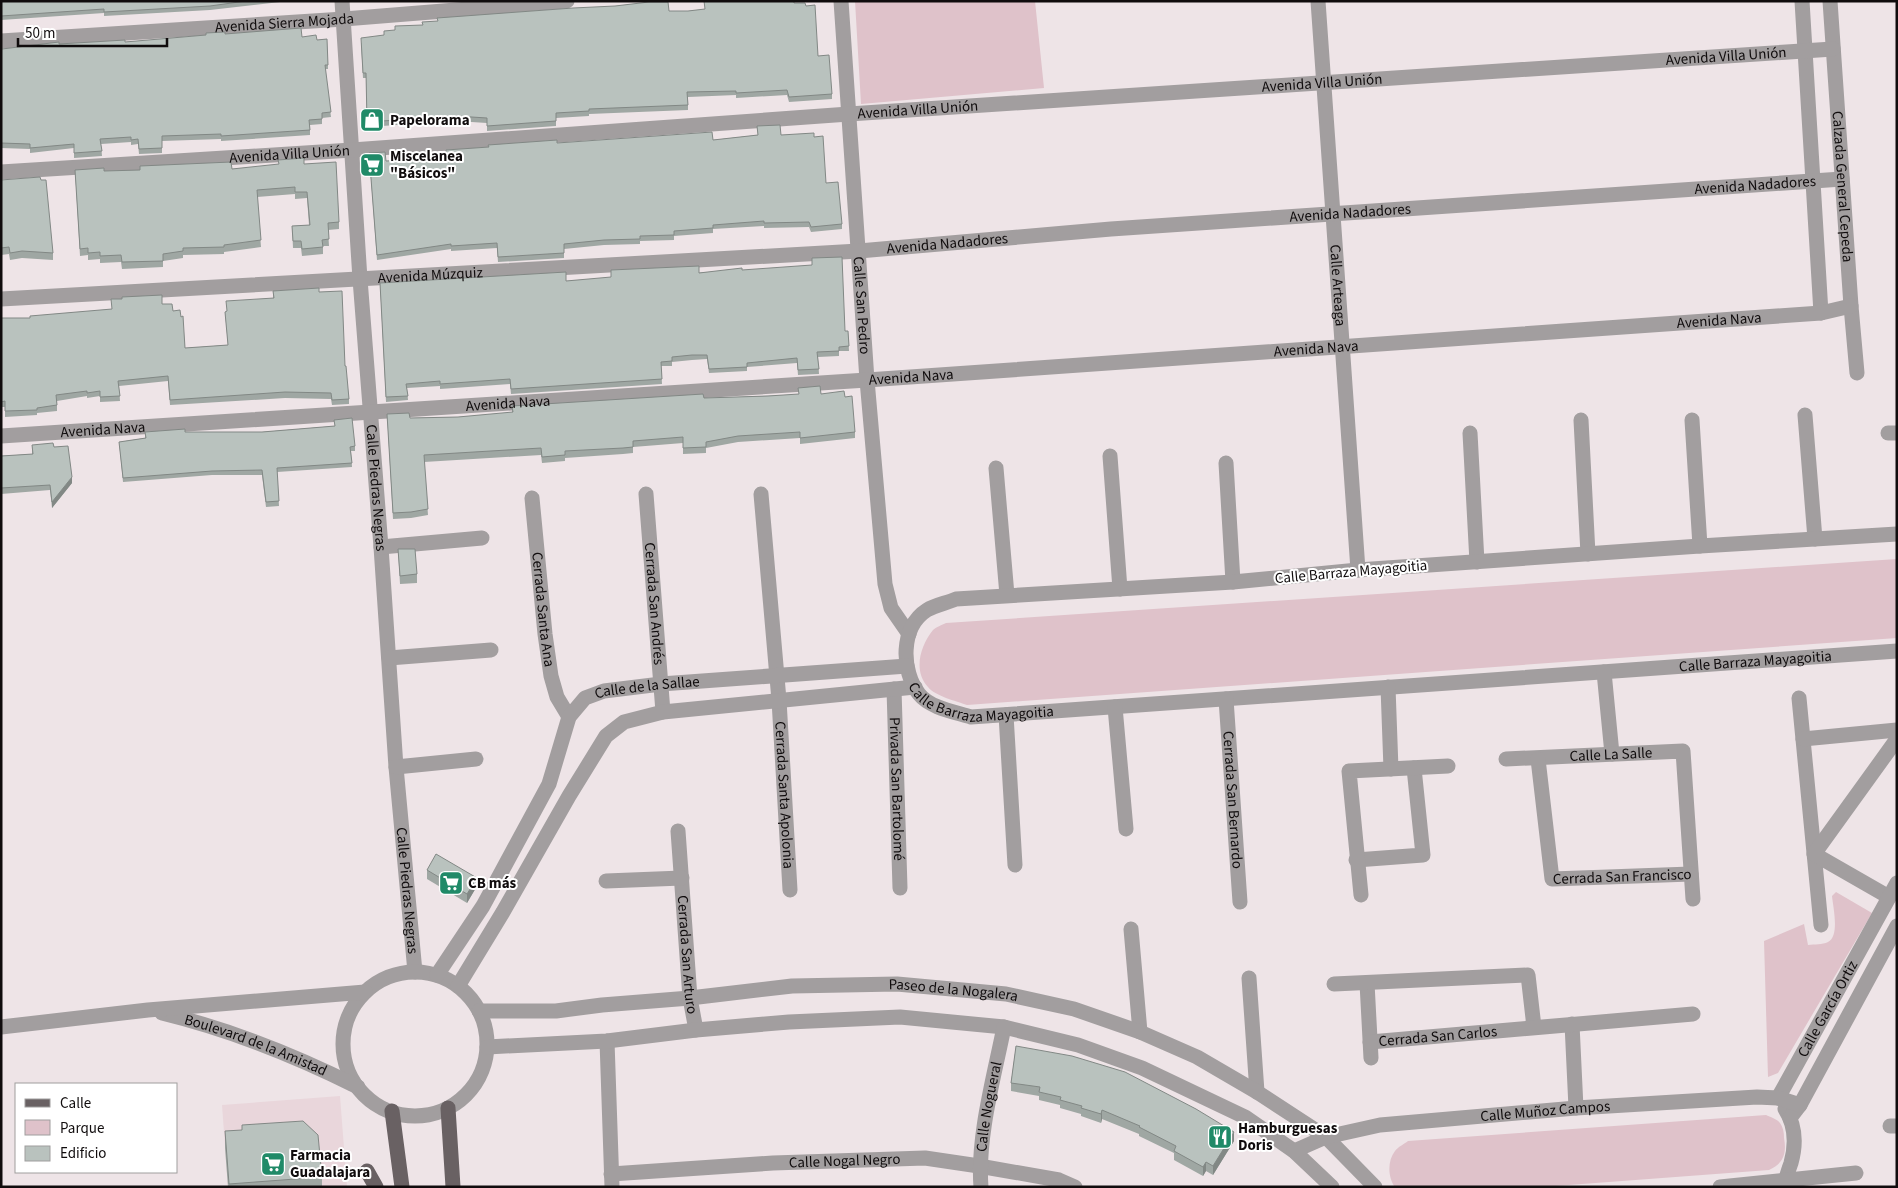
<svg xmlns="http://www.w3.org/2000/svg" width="1898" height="1188" font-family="'Source Sans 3',sans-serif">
	<rect width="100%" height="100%" fill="#eee4e7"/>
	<path fill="#e9d6db" d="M340 1096 347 1187H228L222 1105Z"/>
	<path fill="#dfc2ca" d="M855 1H1035L1044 88 861 104Z
		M1897 559V638L967 705C956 701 935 696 928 687 913 671 920 646 933 630 936 627 942 625 946 623Z
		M1836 892 1872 913 1778 1073 1768 1077 1764 941 1804 924 1808 945C1815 944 1822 945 1828 942 1840 936 1833 907 1832 896Z
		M1766 1115C1770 1117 1777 1119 1780 1123 1783 1127 1784 1132 1784 1138 1787 1154 1783 1164 1769 1170L1542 1187H1395C1388 1178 1387 1161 1395 1151 1398 1147 1404 1144 1408 1141Z"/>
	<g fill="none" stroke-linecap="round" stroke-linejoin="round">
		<g stroke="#a29e9f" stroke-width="15">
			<path id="s1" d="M342 1 360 279 381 547 396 767 415 972"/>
			<path id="s2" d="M841 1 867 380 885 584 891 608 909 634"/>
			<path id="s3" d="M1318 1 1358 570"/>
			<path d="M1802 1 1821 313"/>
			<path id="s4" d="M1830 1 1851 306 1857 373"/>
			<path id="s5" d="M1 41 344 19 567 1"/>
			<path id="s6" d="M1 172 352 150 849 114 1833 49"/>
			<path id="s7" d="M1 299 859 251 1111 229 1842 179"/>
			<path d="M1805 415 1815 539"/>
			<path d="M1581 420 1588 554"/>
			<path d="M1692 420 1700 546"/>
			<path d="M1470 433 1477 562"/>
			<path d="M1888 433H1897"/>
			<path id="s8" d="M1 436 867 380 1821 313 1851 306"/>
			<path d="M1110 456 1120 589"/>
			<path d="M1226 463 1233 582"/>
			<path d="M996 468 1007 595"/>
			<path id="s9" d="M646 494 663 712"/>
			<path id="s10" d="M761 494 779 700 790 890"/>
			<path id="s11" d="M532 498 545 634 551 676 557 697 569 717"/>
			<path id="s12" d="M1897 534 1700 546 1358 570 1233 582 956 599C947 603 935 605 927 610 900 627 901 671 919 694 930 708 955 712 971 717L1897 651"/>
			<path d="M381 547 482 538"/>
			<path d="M389 658 491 650"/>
			<path d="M1604 672 1612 754"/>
			<path d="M1388 687 1391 769"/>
			<path id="s13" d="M894 689 900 888"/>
			<path d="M1799 698 1821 925"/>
			<path id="s14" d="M1226 699 1240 902"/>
			<path d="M1115 707 1126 829"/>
			<path d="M1006 715 1015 865"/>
			<path d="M1803 739 1897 730"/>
			<path id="s15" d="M1506 759 1683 751 1693 899"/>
			<path id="s16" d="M1538 759 1552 879 1691 874"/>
			<path d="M396 767 476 759"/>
			<path id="s17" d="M678 831 690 998 696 1030"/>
			<path d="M1356 860 1423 855 1414 768"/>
			<path d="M606 881 682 878"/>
			<path d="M1361 895 1349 771 1448 766"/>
			<path d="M1889 897 1814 854 1897 739"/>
			<path d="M1131 929 1140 1032"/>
			<circle cx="415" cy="1044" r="72"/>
			<path id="s18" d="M437 975 483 906 549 784 569 717 585 698 604 691 661 684 907 666"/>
			<path d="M1249 978 1257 1092"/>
			<path d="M1367 983 1371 1058"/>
			<path d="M1334 984 1528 975 1534 1027"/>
			<path d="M458 986 503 912 569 796 606 736 624 722 663 712 915 687"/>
			<path id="s19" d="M479 1011H556L602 1005 690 998 792 986 897 984 1006 994 1074 1009 1140 1032 1197 1057 1257 1092 1326 1137 1375 1187"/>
			<path id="s20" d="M162 1013C232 1030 294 1055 358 1087"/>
			<path d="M1572 1024 1576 1108"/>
			<path d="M1 1027 148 1010 365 992"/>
			<path d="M607 1041 612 1187"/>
			<path id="s21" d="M1370 1042 1693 1014"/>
			<path d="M487 1047 607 1041 696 1030 789 1022 900 1017 1004 1027 1078 1045 1142 1068 1245 1117 1294 1151 1332 1187"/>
			<path id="s22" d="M1778 1098 1897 883"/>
			<path d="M1785 1109C1796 1126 1796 1145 1791 1163 1788 1172 1785 1178 1785 1187"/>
			<path d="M1790 1118 1800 1105 1897 926"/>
			<path d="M1890 1126H1897"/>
			<path id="s23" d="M1294 1151 1326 1137 1380 1125 1576 1108 1757 1097 1778 1098 1800 1105"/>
			<path id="s24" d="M611 1174 773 1163 925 1158 979 1166 1059 1180 1075 1187"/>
			<path id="s25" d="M981 1187C977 1137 994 1077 1004 1027"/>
			<path d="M1720 1187 1856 1173"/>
		</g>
		<path stroke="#696163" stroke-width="15" d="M448 1108 453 1187
			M392 1111 402 1187
			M367 1171 376 1187"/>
	</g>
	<path fill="#9fa7a3" d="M1 1H308L280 2 210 10 104 16V13L1 20Z
		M794 3 806 6 818 56 832 94V99L789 102 787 95 736 98V95L688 97V110L589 114V116L556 118V126L487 131V123L456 121 367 127 366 78H363L361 43 669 11H688Z
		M225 34 302 37 317 40 327 39 328 69H325L331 117 322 118V124L310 125V135L221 141V139L162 141V153L139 154 138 144 131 145V142L101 144 102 156 74 158V148L30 153V149L1 148V47L2 49 59 44 125 42Z
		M757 126 781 135 814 137 826 183 842 224V229L811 232 809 227 764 228V226L713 229V233L674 236V240L640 241V244L604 245 564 249V258L498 262 497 248 451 251V249L377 260 369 153 386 161 430 159 557 143 713 140 758 135Z
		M304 164 339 222V229L328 230 329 246H323V254L302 256 301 248H293L292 226 309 225 307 198 295 199V194L257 197 261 247 224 252V254L183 255V258L163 261V267L122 269 121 262 100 263V259L88 260V255L80 256 75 170 104 171 232 169Z
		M1 180 53 253V260L22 258 10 260 9 254 1 255Z
		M742 270 845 331H848L849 351H839V356L818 357 819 374 798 375 797 363 747 367V371L709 373 707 359 692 360 672 362V366H661L662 384 511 394 510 384 440 389V386L407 388 408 400 386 402 380 283 566 281Z
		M273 291 319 292 345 366 349 399V404L332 405 331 399 285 398 170 405 168 381 119 386 120 401 100 402V396L87 398V396L57 401V411L37 413V415L5 417V407H1V318H30L162 304 181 317 185 348 228 345 225 312 273 298Z
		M821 394 845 397 855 432V438L800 444V438L738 442 706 448V453L683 454V443L633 447V453L623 454 565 458V461L542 463 541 455 424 462 428 515 411 518 393 519 387 414 410 418 458 417 512 413V406L704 398Z
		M334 420 355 446V451H351L352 467 277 472 279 506 266 507 262 475H212L123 482 119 442 145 438V432H262L335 426Z
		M32 445 54 447 72 483 52 508 50 490 1 494V456L32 454Z
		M398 549 417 574V583L400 584Z
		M427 870 477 886 467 903 427 879Z
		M1016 1046 1234 1141 1213 1175 1206 1171 1203 1176 1174 1160V1153L1139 1136V1134L1102 1119 1101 1123 1081 1116V1114L1060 1108V1105L1039 1100V1096L1011 1091V1083Z
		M225 1131 322 1177V1187H228L225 1148Z"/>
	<path fill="#828885" d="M72 477V483L52 508V502Z
		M477 878V886L467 903V894Z
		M1102 1110V1119L1101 1123V1114Z
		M1234 1132V1141L1213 1175V1166Z
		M1206 1162V1171L1203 1176V1167Z"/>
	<path fill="#b9c2be" stroke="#828885" d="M1 1H246L210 6 104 12V9L1 16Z
		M704 1H794V3H805L806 6 815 5 818 56 829 55 832 94 789 97 787 90 736 93V91L687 92 688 105 589 109V111L556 113V121L487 126V118L456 116 367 122 366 73H363L361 38 384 35V31L395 30V26L423 25 422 22 438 21 437 18 573 8 615 6 649 2H668L669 11H688L705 9Z
		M301 28 302 37 316 35 317 40 327 39 328 65H325L331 112 322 113V119L309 120 310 130 221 136V134L162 136V148L139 149 138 139 131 140V137L100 139 102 151 74 153V144L30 148V144L1 143V47L2 49 59 42V44L125 40V42L206 35V33L225 32V34Z
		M780 125 781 135 814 133V137L823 136 826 183 838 182 842 224 811 227 809 222 764 223V221L713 225V228L674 231V235L640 236V239L604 240 564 244V253L498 257 497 243 451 246V244L377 255 369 153 385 152 386 161 430 159 446 157V150L489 147 488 145 557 140V143L712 132 713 140 758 135 757 126Z
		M304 158V164L336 162 339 222 328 223 329 239 322 240 323 247 302 249 301 241H293L292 226 310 225 307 192H295V187L257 190 261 240 224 245V247L183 248V251L163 254V261L122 262 121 255 100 256V252L88 253V248L80 249 75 170 104 168V171L140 170V166L231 162 232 169 279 164 278 160Z
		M40 177 41 180H46L53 253 22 251 10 253 9 247 1 248V180Z
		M842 257 845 331H848L849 346 839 347V351L817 352 819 369 798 370 797 358 747 363V367L709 369 707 355H692L672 357V361L661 362 662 379 511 389 510 379 440 384V381L406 384 408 396 386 397 380 283 566 272V281L611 277V270L699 266V273L742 268V270L812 265V258Z
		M319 288V292L342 291 345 366H346L349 399 332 400 331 393 285 392 170 400 168 376 118 381 120 396 100 397V391L87 393V391L56 395 57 405 37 408V410L5 411V401L1 402V318H30V316L112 309 111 299H122V297L162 295V304H172L173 311 180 310 181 317 183 316 185 348 228 345 225 312 227 311 226 301 274 298 273 291Z
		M820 386 821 394 844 391 845 397 852 396 855 432 800 438V432L738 436 706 442V447L683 448V437L633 441V447L623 448 565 451V455L542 457 541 448 424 455 428 509 411 512 393 513 387 414 409 413 410 418 458 417 513 412 512 406 703 394 704 398 768 396 799 394 798 388Z
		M352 418 355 446 350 447 352 463 277 468 279 501 266 502 262 470 212 471 123 478 119 442 146 438 145 432 185 429V432H262L335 426 334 420Z
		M53 443 54 447 68 446 72 477 52 502 50 485 1 488V456L33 454 32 445Z
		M398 549H415L417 574 400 576Z
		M436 854 477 878 467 894 427 870Z
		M1016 1046 1072 1056 1125 1072 1196 1109 1234 1132 1213 1166 1206 1162 1203 1167 1174 1151 1176 1146 1139 1127 1140 1126 1102 1110 1101 1114 1081 1108 1082 1106 1060 1100 1061 1097 1039 1092 1040 1087 1011 1083Z
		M303 1121 318 1135 322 1177 229 1184 225 1131 242 1130V1125Z"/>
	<defs>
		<symbol id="shop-square" viewBox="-11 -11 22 22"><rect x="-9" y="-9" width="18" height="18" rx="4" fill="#208a68" stroke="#fff"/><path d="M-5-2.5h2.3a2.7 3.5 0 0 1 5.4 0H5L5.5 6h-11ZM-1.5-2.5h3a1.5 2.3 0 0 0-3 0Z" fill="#fff"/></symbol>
		<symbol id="supermarket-square" viewBox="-11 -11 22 22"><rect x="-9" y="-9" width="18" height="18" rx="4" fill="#208a68" stroke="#fff"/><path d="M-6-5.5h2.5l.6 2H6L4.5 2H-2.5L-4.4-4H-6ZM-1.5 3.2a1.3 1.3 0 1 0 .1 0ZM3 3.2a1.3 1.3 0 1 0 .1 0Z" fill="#fff"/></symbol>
		<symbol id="restaurant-square" viewBox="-11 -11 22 22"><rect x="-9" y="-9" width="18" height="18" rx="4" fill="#208a68" stroke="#fff"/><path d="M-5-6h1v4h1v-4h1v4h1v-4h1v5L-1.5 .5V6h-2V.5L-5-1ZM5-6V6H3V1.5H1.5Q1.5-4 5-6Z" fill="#fff"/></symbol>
	</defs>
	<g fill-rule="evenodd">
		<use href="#shop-square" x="358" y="106" width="28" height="28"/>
		<use href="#supermarket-square" x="358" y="151" width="28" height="28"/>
		<use href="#supermarket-square" x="437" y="869" width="28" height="28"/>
		<use href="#restaurant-square" x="1206" y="1123" width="28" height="28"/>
		<use href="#supermarket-square" x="259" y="1150" width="28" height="28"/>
	</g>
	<g text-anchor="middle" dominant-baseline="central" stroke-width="4" stroke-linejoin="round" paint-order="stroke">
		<g font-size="15" fill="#100c0d" stroke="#fff">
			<text stroke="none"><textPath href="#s5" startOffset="284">Avenida Sierra Mojada</textPath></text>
			<text stroke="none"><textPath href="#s6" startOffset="1729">Avenida Villa Unión</textPath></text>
			<text stroke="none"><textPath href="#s6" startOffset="1324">Avenida Villa Unión</textPath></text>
			<text stroke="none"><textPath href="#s6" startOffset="919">Avenida Villa Unión</textPath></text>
			<text stroke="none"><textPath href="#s6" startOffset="289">Avenida Villa Unión</textPath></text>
			<text stroke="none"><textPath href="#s7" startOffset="1758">Avenida Nadadores</textPath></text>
			<text stroke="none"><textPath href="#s4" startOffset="186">Calzada General Cepeda</textPath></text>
			<text stroke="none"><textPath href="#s7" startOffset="1352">Avenida Nadadores</textPath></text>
			<text stroke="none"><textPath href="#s7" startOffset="948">Avenida Nadadores</textPath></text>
			<text stroke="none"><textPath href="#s7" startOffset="430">Avenida Múzquiz</textPath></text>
			<text stroke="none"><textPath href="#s3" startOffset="285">Calle Arteaga</textPath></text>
			<text stroke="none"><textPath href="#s2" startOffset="305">Calle San Pedro</textPath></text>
			<text stroke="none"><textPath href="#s8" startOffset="1722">Avenida Nava</textPath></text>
			<text stroke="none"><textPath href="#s8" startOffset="1318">Avenida Nava</textPath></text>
			<text stroke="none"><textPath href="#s8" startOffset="912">Avenida Nava</textPath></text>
			<text stroke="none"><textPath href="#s8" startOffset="508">Avenida Nava</textPath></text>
			<text stroke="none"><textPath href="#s8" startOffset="102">Avenida Nava</textPath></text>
			<text stroke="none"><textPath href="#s1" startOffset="488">Calle Piedras Negras</textPath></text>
			<text transform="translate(1351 572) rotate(-5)">Calle Barraza Mayagoitia</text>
			<text stroke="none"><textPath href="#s9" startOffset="110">Cerrada San Andrés</textPath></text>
			<text stroke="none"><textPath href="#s11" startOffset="112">Cerrada Santa Ana</textPath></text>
			<text stroke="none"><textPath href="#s12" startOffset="1912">Calle Barraza Mayagoitia</textPath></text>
			<text stroke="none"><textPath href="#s18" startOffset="380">Calle de la Sallae</textPath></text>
			<text stroke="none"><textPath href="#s12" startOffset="1132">Calle Barraza Mayagoitia</textPath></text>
			<text stroke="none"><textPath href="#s15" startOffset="105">Calle La Salle</textPath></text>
			<text stroke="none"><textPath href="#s13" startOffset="100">Privada San Bartolomé</textPath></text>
			<text stroke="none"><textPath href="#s10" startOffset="302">Cerrada Santa Apolonia</textPath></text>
			<text stroke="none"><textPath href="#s14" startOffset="101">Cerrada San Bernardo</textPath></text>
			<text stroke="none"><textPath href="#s16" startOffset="191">Cerrada San Francisco</textPath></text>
			<text stroke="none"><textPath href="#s1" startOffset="892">Calle Piedras Negras</textPath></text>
			<text stroke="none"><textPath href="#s17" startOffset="124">Cerrada San Arturo</textPath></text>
			<text stroke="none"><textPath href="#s19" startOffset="476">Paseo de la Nogalera</textPath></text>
			<text stroke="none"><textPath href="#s22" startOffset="102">Calle García Ortiz</textPath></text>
			<text stroke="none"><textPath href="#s21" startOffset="68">Cerrada San Carlos</textPath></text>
			<text stroke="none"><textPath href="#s20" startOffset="99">Boulevard de la Amistad</textPath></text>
			<text stroke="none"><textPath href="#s25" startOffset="81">Calle Nogueral</textPath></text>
			<text stroke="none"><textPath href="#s23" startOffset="256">Calle Muñoz Campos</textPath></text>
			<text stroke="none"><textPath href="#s24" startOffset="234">Calle Nogal Negro</textPath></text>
		</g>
		<g font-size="15" font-weight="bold" fill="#100c0d" stroke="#fff" text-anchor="start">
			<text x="390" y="120">Papelorama</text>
			<text x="390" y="156">Miscelanea<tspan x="390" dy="17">"Básicos"</tspan></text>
			<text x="468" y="883">CB más</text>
			<text x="1238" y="1128">Hamburguesas<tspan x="1238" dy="17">Doris</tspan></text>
			<text x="290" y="1155">Farmacia<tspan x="290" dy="17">Guadalajara</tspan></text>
		</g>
	</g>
	<rect width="1898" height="1188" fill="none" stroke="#100c0d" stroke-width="5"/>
	<rect x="15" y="1083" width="162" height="90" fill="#ffffff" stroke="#9f9e9e"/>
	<rect x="25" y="1099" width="25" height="8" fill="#696163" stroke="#9f9e9e"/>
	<text x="60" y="1108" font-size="15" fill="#100c0d">Calle</text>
	<rect x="25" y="1120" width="25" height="15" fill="#dfc2ca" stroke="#9f9e9e"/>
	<text x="60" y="1133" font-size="15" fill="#100c0d">Parque</text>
	<rect x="25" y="1146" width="25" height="15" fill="#b9c2be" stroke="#9f9e9e"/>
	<text x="60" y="1158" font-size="15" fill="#100c0d">Edificio</text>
	<path d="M18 38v8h149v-8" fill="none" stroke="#100c0d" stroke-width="2.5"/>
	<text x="25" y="38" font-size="15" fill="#100c0d" stroke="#ffffff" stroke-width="4" paint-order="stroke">50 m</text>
</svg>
